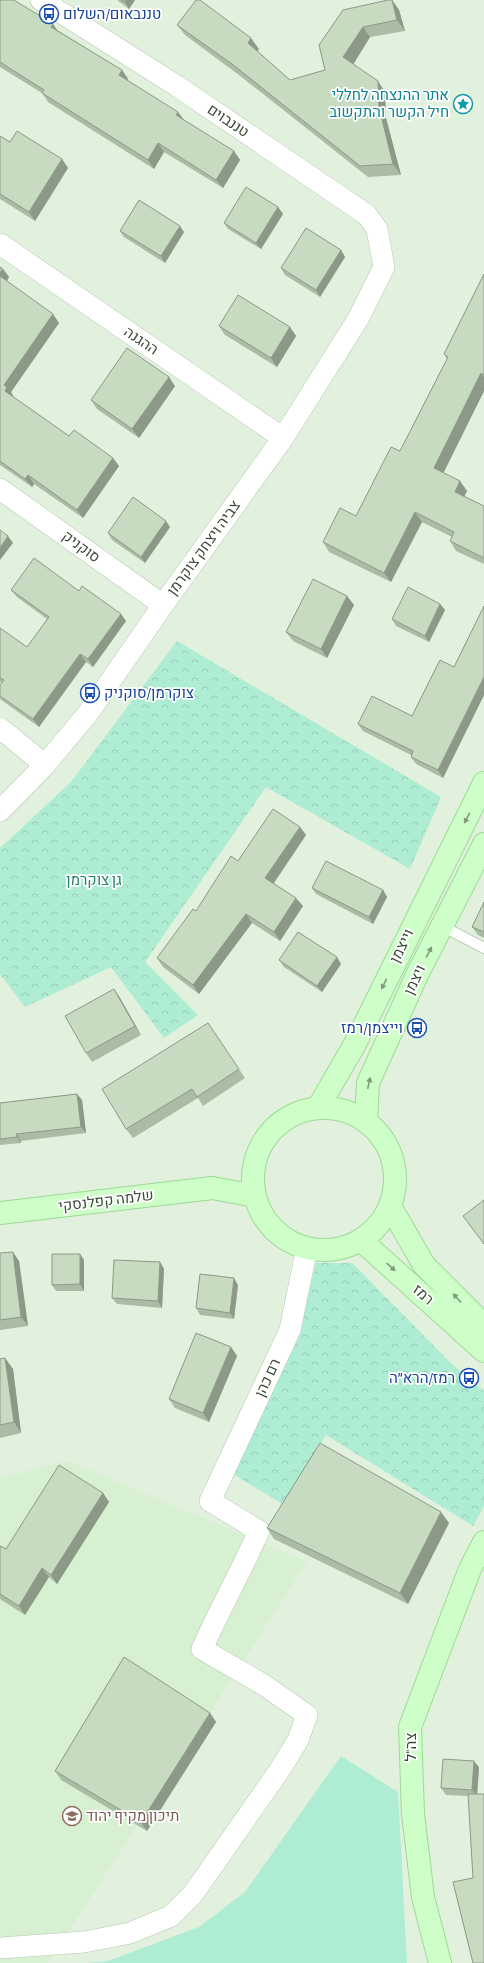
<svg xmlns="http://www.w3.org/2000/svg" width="484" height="1963" font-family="'Alegreya Sans',Heebo,sans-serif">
	<defs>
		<pattern id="park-crowns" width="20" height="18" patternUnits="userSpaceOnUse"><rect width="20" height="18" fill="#aeedd3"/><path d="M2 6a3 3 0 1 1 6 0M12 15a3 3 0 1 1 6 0" fill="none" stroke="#97cdb6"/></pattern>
	</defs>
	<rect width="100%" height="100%" fill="#ebf5e9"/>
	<path fill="#e1f1dd" d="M0 0H484V1963H0Z"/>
	<path fill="#d6f0d1" d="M68 1461 307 1562 48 1963H0V1478Z"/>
	<path fill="#aeedd3" d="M341 1756 398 1792 407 1963H86L108 1961 199 1927 245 1892Z"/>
	<path fill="url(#park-crowns)" d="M177 641 441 797 410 869 266 787 145 962 198 1015 164 1038 111 967 25 1007 0 974V848L71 782Z
		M316 1263H352L453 1365 484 1391V1506L473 1526 326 1435 282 1504 233 1474 298 1337Z"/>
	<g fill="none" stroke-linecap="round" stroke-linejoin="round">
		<defs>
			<path id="lane" d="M442 926 484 948"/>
			<path id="street" d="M0 244 283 438
				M0 489 163 605
				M0 728 45 765
				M0 811 45 765 89 712 163 605 283 438 358 319 384 267 377 229 367 215 177 86 41 0
				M0 1948 84 1942 130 1933 171 1916 193 1894 281 1768 298 1740 307 1715 264 1685 202 1649C220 1609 241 1571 259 1531L210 1501 290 1330 307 1248"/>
			<path id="secondary" d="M253 1179a71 71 0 1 1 142 0a71 71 0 1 1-142 0Z
				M318 1108 355 1044 484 783
				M366 1122 368 1083 417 975 484 844
				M390 1206 424 1265 484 1325
				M0 1213 212 1188 255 1196
				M362 1241 484 1351
				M440 1963 423 1897 413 1814 410 1727 470 1569 484 1542"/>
		</defs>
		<use href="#lane" stroke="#b5c8b0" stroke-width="12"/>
		<use href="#street" stroke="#b5c8b0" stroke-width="22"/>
		<use href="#secondary" stroke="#9dd995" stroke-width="24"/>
		<use href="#lane" stroke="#fff" stroke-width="10"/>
		<use href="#street" stroke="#fff" stroke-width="21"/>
		<use href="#secondary" stroke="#cfffc9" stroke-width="22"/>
	</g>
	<path fill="#abbca5" d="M0 0 53 24 57 30 122 70 128 79 127 80 183 120 234 151 240 160 223 188 164 152 154 169 48 102 42 93 0 67Z
		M117 0H135L129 9Z
		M388 0H392L399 10 405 31 370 37 353 64 385 92 386 118 401 175 368 177 239 75 185 35 177 25 259 49 257 51 290 80 325 70 319 45Z
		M0 136 10 142 62 159 68 168 35 221 0 199Z
		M278 207 283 214 261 249 228 229 224 223Z
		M120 231 184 232 165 263 124 237Z
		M341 250 345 257 320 297 285 275 281 268Z
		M0 267 3 269 9 277 7 281 59 323 11 392 13 396V397L69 436 113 458 119 466 83 518 34 484 32 487 0 465Z
		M484 274V391L443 473 460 481 467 491 464 496 484 506V564L456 551 450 541 452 537 422 522 391 582 329 552 323 542 356 516 400 451 447 359 444 354Z
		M219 326 290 327 296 336 277 367 225 335Z
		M175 386 139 438 97 409 91 400Z
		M170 527 145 563 112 540 108 533Z
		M11 590 79 591 126 621 93 667 86 662 39 727 0 699 2 683 0 682V628L27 647 47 619 17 597Z
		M347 596 354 605 327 658 293 641 286 632Z
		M440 604 445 610 429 642 396 626 392 619Z
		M484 606V695L443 778 416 764 411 757V755L363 731 358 724 412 716 454 667Z
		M300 827 306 835 274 883 303 906 280 941 252 923 199 994 163 967 157 958 238 861Z
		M312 888 383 890 387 897 373 924 316 894Z
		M484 902V938L478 935 472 927Z
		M279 960 341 964 322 992 284 967Z
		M114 989 120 998 141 1035 92 1062 86 1053Z
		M214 1032 245 1078 203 1106 198 1098 133 1138 126 1129Z
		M77 1094 82 1100 86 1133 21 1141V1143L0 1145V1103Z
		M0 1253 19 1261 28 1326 0 1330Z
		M80 1254 84 1260V1291H56L52 1285Z
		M160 1262 164 1269 162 1308 117 1304 112 1298Z
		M238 1285 234 1319 200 1315 196 1308Z
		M231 1347 237 1356 209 1422 175 1408 169 1399Z
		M5 1358 13 1369 21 1433 0 1438V1359Z
		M103 1493 109 1502 57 1584 49 1577 25 1615 0 1599V1546L6 1549Z
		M449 1523 408 1604 274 1539 267 1528Z
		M210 1713 216 1722 147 1831 61 1780 55 1771Z
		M479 1767 477 1794 468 1796 446 1795 441 1788Z"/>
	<path fill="#8b9986" d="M126 0H135L129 9 125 2Z
		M392 0 399 10 405 31 397 20Z
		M53 24 59 33 51 27Z
		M363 27 370 37 351 68 343 57Z
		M251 38 259 49 255 54 248 43Z
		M122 70 128 79 125 84 119 75Z
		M378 81 385 92 386 118 401 175 393 164 379 107Z
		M178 112 184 120 176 115Z
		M158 143 164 152 154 169 148 160Z
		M234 151 240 160 223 188 216 180Z
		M62 159 68 168 35 221 29 212Z
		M278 207 283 214 261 249 256 243Z
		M180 226 184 232 165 263 161 256Z
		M341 250 345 257 320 297 316 290Z
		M3 269 9 277 5 284 0 277V273Z
		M53 314 59 323 11 392 13 396 11 400 5 391 4 385Z
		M290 327 296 336 277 367 271 358Z
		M481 373 484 377V391L441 478 434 468Z
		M169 377 175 386 139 438 132 429Z
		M113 458 119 466 83 518 77 510Z
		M28 475 34 484 32 487 25 479Z
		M460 481 467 491 462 501 455 492Z
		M415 512 422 522 391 582 384 573Z
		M166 521 170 527 145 563 141 557Z
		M8 536 13 543 0 560V548Z
		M347 596 354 605 327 658 321 649Z
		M440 604 445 610 429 642 425 636Z
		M121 614 126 621 93 667 88 659Z
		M80 654 86 662 39 727 33 719Z
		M484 677V695L443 778 438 770Z
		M300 827 306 835 271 887 265 878Z
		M383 890 387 897 373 924 369 917Z
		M296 898 303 906 280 941 274 932Z
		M246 914 252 923 199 994 193 985Z
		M337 957 341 964 322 992 317 986Z
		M114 989 120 998 141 1035 135 1026Z
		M77 1094 82 1100 86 1133 81 1127Z
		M16 1134 21 1141V1143L17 1137Z
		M13 1252 19 1261 28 1326 21 1317Z
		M80 1254 84 1260V1291L80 1284Z
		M160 1262 164 1269 162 1308 158 1301Z
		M234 1278 238 1285 234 1319 230 1313Z
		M231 1347 237 1356 209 1422 203 1413Z
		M5 1358 13 1369 21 1433 14 1422Z
		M103 1493 109 1502 57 1584 51 1575Z
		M441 1512 449 1523 408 1604 400 1593Z
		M42 1568 49 1577 25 1615 19 1606Z
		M210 1713 216 1722 147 1831 141 1822Z
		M474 1761 479 1767 477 1797 472 1790Z"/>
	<path fill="#c7dbc0" stroke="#8b9986" d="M0 0H14L53 24 51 27 122 70 119 75 178 112 176 115 234 151 216 180 158 143 148 160 42 93 44 90 0 62Z
		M121 0H126L125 2Z
		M196 0H200L251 38 248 43 290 80 325 70 319 45 343 10 388 0H392L397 20 363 27 343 57 378 81 379 107 393 164 360 166 232 64 177 25Z
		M17 131 62 159 29 212 0 194V136L10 142Z
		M246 187 278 207 256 243 224 223Z
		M139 200 180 226 161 256 120 231Z
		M306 228 341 250 316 290 281 268Z
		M0 267 3 269 0 273Z
		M484 274V375L481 373 434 468 460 481 455 492 484 506V558L450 541 454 532 415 512 384 573 323 542 340 508 356 516 391 447 400 451 448 357 444 354Z
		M0 276 53 314 4 385 7 387 5 391 69 436 74 430 113 458 77 510 28 475 25 479 0 461Z
		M238 295 290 327 271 358 219 326Z
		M127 348 169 377 132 429 91 400Z
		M133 497 166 521 141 557 108 533Z
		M0 530 8 536 0 548Z
		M34 558 79 591 82 586 121 614 88 659 80 654 33 719 0 696V685L4 680 0 678V628L27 647 49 617 11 590Z
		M313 579 347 596 321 649 286 632Z
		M408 587 440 604 425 636 392 619Z
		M484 606V677L438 770 411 757 413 751 358 724 372 696 412 716 440 660 454 667Z
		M273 809 300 827 265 878 296 898 274 932 246 914 193 985 157 958 193 909 196 911 231 856 238 861Z
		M326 861 383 890 369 917 312 888Z
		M484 902V932L472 927Z
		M298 932 337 957 317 986 279 960Z
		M114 989 135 1026 86 1053 65 1016Z
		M208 1023 239 1069 197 1097 192 1089 126 1129 102 1089Z
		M77 1094 81 1127 16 1134 17 1137 0 1139V1103Z
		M484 1200V1244L463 1216Z
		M13 1252 21 1317 0 1320V1253Z
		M52 1254H80V1284L52 1285Z
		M114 1260 160 1262 158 1301 112 1298Z
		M200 1274 234 1278 230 1313 196 1308Z
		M196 1333 231 1347 203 1413 169 1399Z
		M5 1358 14 1422 0 1425V1359Z
		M320 1443 441 1512 400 1593 267 1528Z
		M59 1465 103 1493 51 1575 42 1568 19 1606 0 1594V1546L6 1549Z
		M124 1657 210 1713 141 1822 55 1771Z
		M443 1759 474 1761 472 1790 441 1788Z
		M468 1794H484V1963H473L453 1882 473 1878Z"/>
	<defs><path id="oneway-solid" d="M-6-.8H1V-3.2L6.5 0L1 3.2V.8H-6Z"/></defs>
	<g fill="#7e9b78">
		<use href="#oneway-solid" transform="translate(467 818) rotate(117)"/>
		<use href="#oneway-solid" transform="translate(429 952) rotate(-63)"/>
		<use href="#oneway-solid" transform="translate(384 984) rotate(116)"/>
		<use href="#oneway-solid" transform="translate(369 1083) rotate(-77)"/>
		<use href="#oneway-solid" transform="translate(391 1267) rotate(42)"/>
		<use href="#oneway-solid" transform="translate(457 1298) rotate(-132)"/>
	</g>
	<defs>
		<symbol id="bus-ring" viewBox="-11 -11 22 22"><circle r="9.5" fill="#fff" stroke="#1a4fb4" stroke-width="1.5"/><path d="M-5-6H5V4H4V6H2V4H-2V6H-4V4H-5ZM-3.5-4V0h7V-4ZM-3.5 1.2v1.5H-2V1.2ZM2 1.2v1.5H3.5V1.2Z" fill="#1a4fb4"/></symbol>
		<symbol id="sight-ring" viewBox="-11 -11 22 22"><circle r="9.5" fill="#fff" stroke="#0f9aa8" stroke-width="1.5"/><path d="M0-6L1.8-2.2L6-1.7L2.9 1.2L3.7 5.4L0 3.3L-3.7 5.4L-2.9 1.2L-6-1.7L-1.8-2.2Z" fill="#0f9aa8"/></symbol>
		<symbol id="school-ring" viewBox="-11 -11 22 22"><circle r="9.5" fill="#fff" stroke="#8d6e63" stroke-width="1.5"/><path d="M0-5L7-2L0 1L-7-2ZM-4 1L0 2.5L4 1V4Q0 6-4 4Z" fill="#8d6e63"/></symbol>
	</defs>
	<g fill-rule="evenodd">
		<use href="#bus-ring" x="38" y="3" width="22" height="22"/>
		<use href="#sight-ring" x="452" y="93" width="22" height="22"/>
		<use href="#bus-ring" x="79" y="682" width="22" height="22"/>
		<use href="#bus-ring" x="406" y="1017" width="22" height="22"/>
		<use href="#bus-ring" x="458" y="1367" width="22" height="22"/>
		<use href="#school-ring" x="61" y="1805" width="22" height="22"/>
	</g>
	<g text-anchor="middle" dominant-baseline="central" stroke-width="3.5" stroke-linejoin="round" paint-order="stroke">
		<g font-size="15" fill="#164399" stroke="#fff" text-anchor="start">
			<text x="63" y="14">טננבאום/השלום</text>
			<text x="104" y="693">צוקרמן/סוקניק</text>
			<text x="403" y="1028" text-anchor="end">וייצמן/רמז</text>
			<text x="455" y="1378" text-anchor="end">רמז/הרא״ה</text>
		</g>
		<g font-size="15" fill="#0d838f" stroke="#fff" text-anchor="end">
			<text x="449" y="95">אתר ההנצחה לחללי<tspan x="449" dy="17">חיל הקשר והתקשוב</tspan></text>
		</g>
		<g font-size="15" fill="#3b4a36" stroke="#fff">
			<text transform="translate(228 121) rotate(34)">טננבוים</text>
			<text transform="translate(141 341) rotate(34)">ההגנה</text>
			<text transform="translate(81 547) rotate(36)">סוקניק</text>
			<text transform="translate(204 548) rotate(-54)">צביה ויצחק צוקרמן</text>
			<text transform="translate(402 946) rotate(-64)">וייצמן</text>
			<text transform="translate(415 980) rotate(-65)">ויצמן</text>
			<text transform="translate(106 1201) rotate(-7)">שלמה קפלנסקי</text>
			<text transform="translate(423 1295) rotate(41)">רמז</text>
			<text transform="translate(268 1378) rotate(-65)">רם כהן</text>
			<text transform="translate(411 1747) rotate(-90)">צה"ל</text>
		</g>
		<g font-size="15" fill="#24816a" stroke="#fff">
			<text x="94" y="880">גן צוקרמן</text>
		</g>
		<g font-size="15" fill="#785e54" stroke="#fff" text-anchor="start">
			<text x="86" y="1816">תיכון מקיף יהוד</text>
		</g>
	</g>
</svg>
